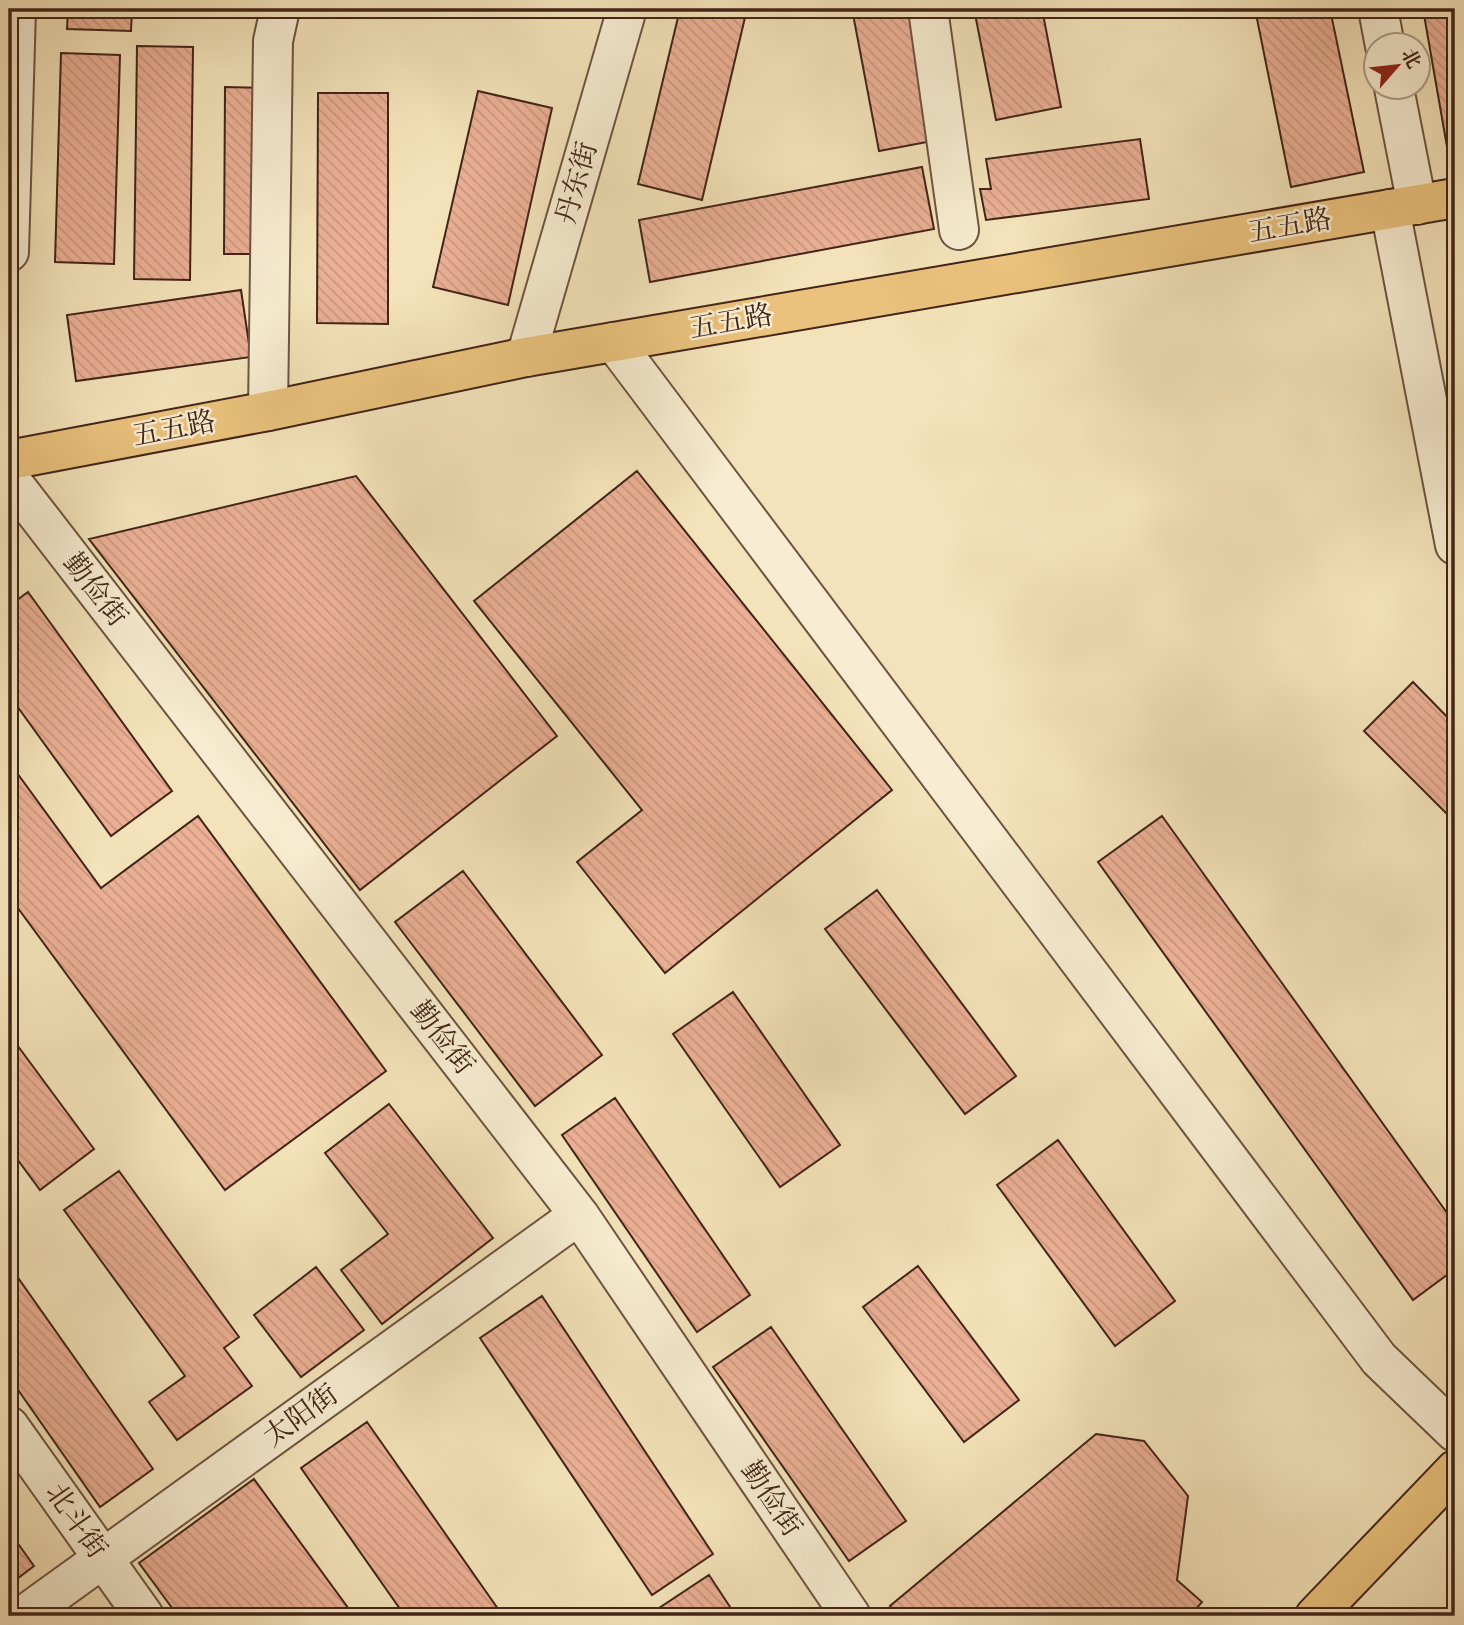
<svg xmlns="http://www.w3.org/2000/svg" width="1464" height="1625" font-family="'Libre Bodoni','Noto Serif SC',serif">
	<defs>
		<pattern id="building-back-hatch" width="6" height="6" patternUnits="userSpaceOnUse" patternTransform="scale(1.75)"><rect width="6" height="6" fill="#ebb095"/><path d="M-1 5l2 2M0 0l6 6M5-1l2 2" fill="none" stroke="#cb9780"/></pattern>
	</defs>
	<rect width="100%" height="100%" fill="#f4e3ba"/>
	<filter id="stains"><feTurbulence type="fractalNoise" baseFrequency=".00286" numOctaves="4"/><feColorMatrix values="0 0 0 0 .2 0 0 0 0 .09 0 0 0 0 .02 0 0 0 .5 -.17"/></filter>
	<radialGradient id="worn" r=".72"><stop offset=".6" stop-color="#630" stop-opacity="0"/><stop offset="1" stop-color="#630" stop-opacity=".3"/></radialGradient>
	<path fill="url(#building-back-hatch)" stroke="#422418" stroke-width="2" d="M68 9H132L131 31 67 29Z
		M680 9H747L702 200 638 184Z
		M852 9H918L943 139 879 151Z
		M974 9H1042L1061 107 996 120Z
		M1255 9H1330L1364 172 1291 187Z
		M1423 9H1455V163L1450 164Z
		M137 46 193 47 190 280 134 279Z
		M61 53 120 55 114 264 55 262Z
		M225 87 263 88 262 254H224Z
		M478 91 552 108 508 305 433 287Z
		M318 93H388V324L317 323Z
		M1140 139 1149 199 986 220 980 189H991L986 159Z
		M922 167 934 229 650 282 639 220Z
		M241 290 251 357 76 381 67 315Z
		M637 471 892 790 665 973 577 862 642 810 474 601Z
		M356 476 557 736 360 890 89 539Z
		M28 592 172 791 111 836 9 695V606Z
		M1413 682 1455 725V822L1364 731Z
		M9 762 101 888 198 816 386 1071 225 1190 9 896Z
		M1162 816 1455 1224V1269L1413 1300 1098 862Z
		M463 871 602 1055 535 1106 395 922Z
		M877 890 1016 1076 965 1114 825 929Z
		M733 992 840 1145 780 1187 673 1034Z
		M9 1034 94 1149 40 1190 9 1148Z
		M615 1098 750 1295 697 1332 562 1135Z
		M389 1104 493 1238 382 1324 341 1270 388 1234 325 1153Z
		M1058 1140 1175 1301 1115 1346 997 1185Z
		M119 1171 239 1337 224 1348 252 1386 177 1440 149 1402 185 1376 64 1210Z
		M9 1265 153 1469 100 1507 9 1377Z
		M918 1266 1019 1400 964 1442 863 1307Z
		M316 1267 364 1330 301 1377 254 1315Z
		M542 1296 713 1554 652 1595 480 1338Z
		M771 1327 906 1521 849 1561 713 1367Z
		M367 1422 503 1616H405L301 1468Z
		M1096 1434 1144 1441 1188 1496 1177 1580 1202 1602 1190 1616H897L890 1606Z
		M254 1479 354 1616H178L139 1563Z
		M9 1531 34 1566 9 1585Z
		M709 1575 736 1616H647Z"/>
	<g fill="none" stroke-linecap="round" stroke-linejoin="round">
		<defs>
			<path id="minor" d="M928 9 959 230
				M1378 9 1385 46
				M1394 88 1417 205
				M1390 209 1455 545
				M9 252 16 9
				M614 342 1379 1359 1455 1432
				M526 357 627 9
				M268 411 273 41 280 9
				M9 478 579 1215 851 1616
				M9 1426 144 1616
				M23 1616 579 1215"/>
			<path id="major" d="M9 460 268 411 526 357 1455 198
				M1315 1616 1455 1470"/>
		</defs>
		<use href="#minor" stroke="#6e5440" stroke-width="42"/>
		<use href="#major" stroke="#422418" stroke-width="42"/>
		<use href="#minor" stroke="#f8edd2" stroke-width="38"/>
		<use href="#major" stroke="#eac27d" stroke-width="38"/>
	</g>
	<g text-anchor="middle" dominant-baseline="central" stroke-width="5" stroke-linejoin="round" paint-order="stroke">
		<g font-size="28" fill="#422418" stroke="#f8edd2">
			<text transform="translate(577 183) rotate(-74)">丹东街</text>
			<text transform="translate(1290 226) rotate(-10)">五五路</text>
			<text transform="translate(731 322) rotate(-10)">五五路</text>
			<text transform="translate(174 429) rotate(-11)">五五路</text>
			<text transform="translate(95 590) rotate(52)">勤俭街</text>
			<text transform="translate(442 1038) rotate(52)">勤俭街</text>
			<text transform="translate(301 1416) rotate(-36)">太阳街</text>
			<text transform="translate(771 1499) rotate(56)">勤俭街</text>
			<text transform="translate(76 1521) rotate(55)">北斗街</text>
		</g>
	</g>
	<rect width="1464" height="1625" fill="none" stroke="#f4e3ba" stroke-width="35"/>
	<rect x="10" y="10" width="1443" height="1604" fill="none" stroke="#422418" stroke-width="3.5"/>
	<rect x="18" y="18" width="1429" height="1590" fill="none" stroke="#422418" stroke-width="2"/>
	<g transform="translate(1397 66) rotate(62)"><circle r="33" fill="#f8edd2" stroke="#af9d88" stroke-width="2"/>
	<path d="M0-5L12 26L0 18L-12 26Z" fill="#8f2418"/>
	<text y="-10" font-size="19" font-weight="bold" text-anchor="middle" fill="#422418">北</text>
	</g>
	<rect width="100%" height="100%" filter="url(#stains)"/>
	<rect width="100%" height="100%" fill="url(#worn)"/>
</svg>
